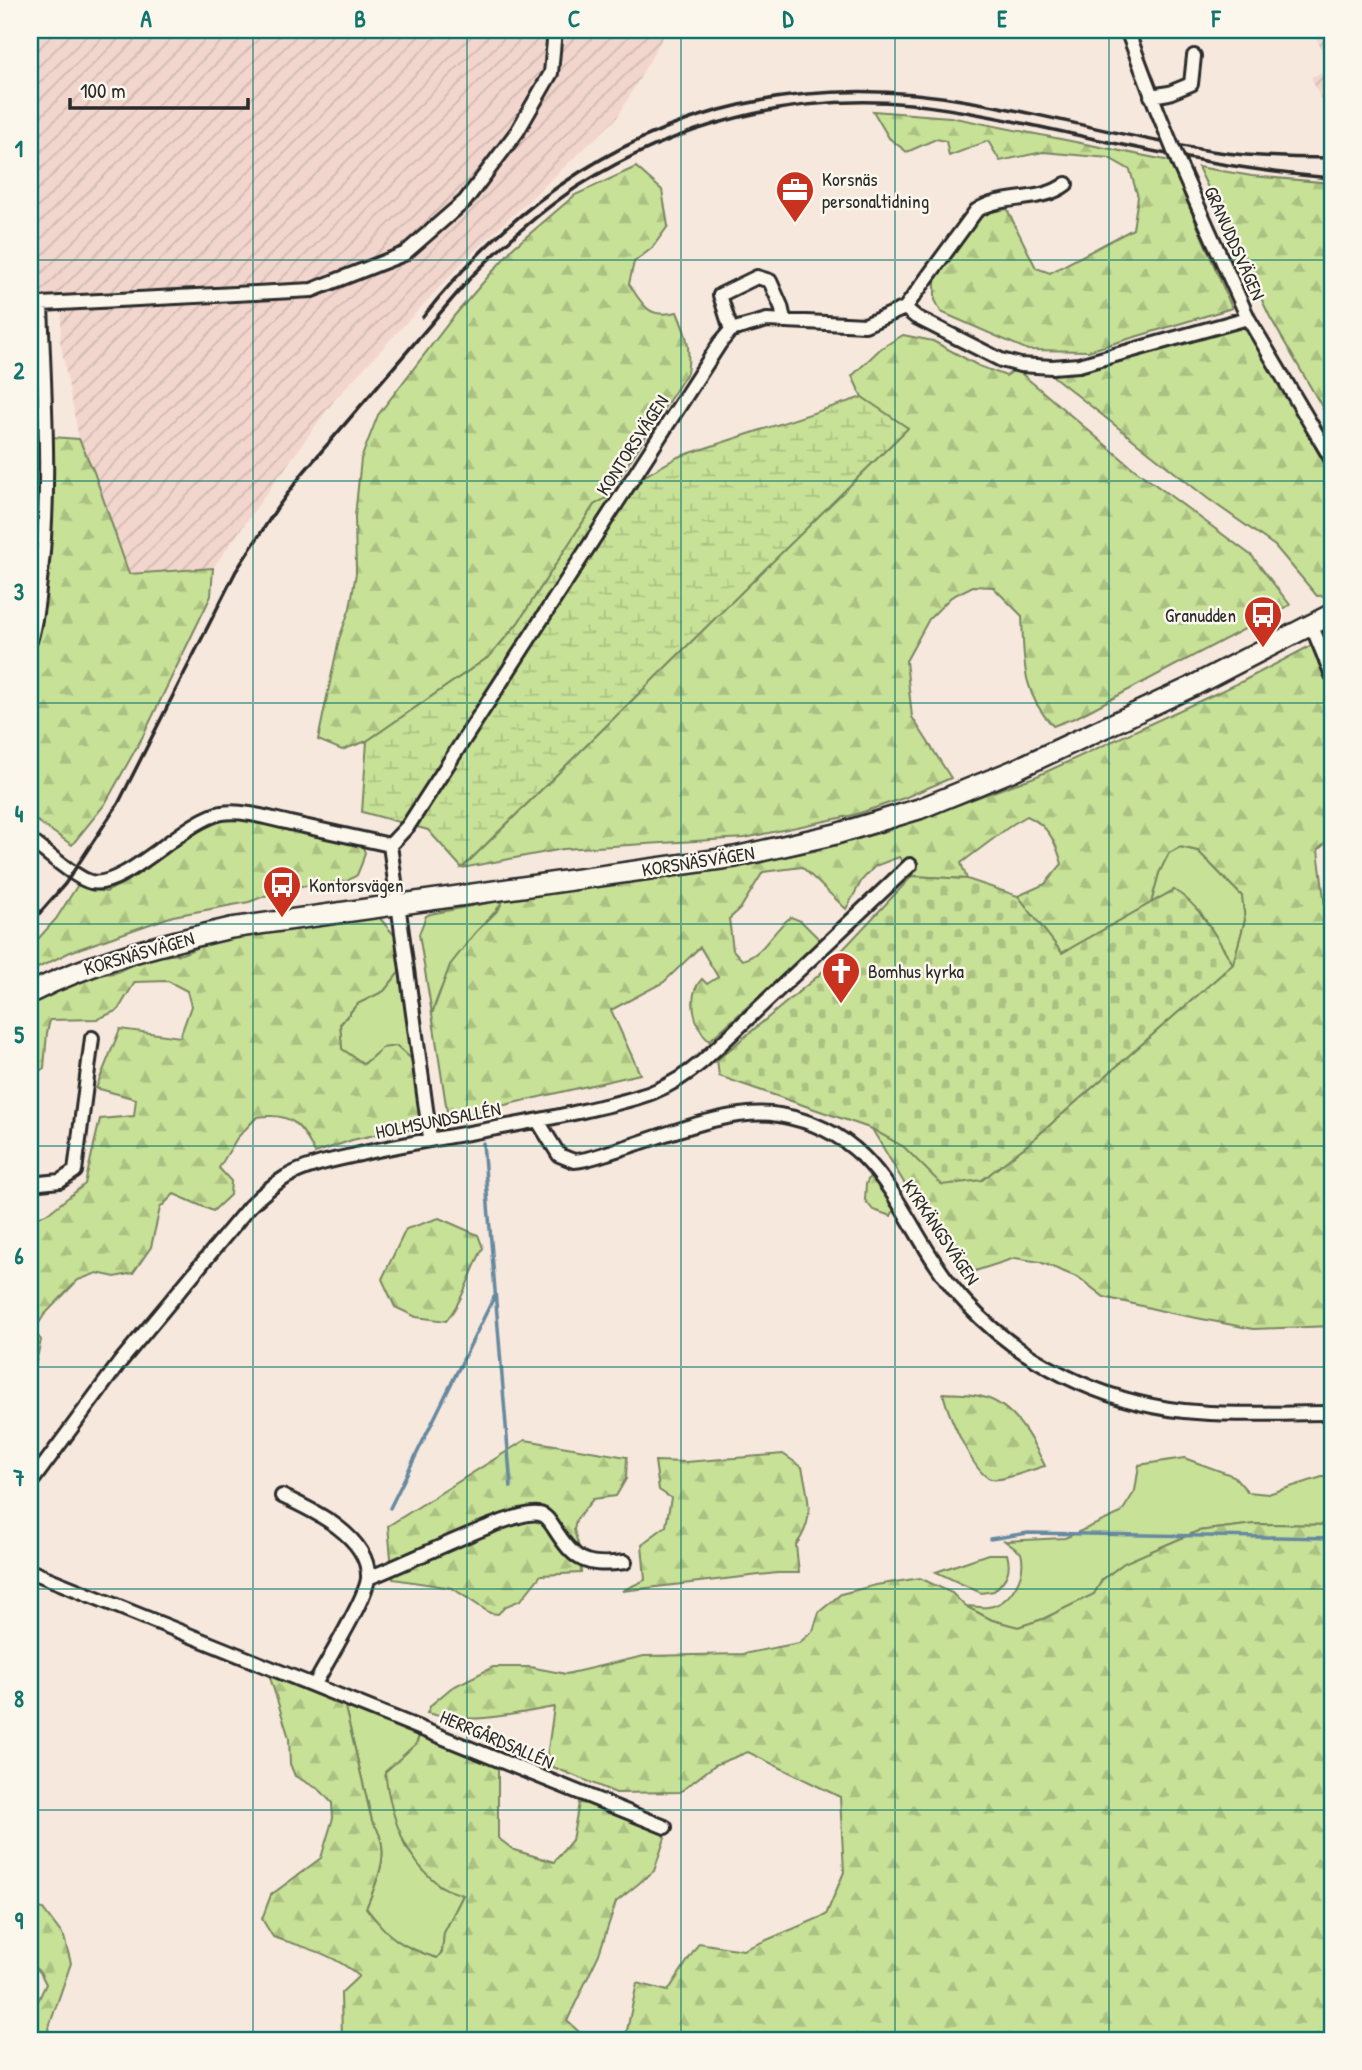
<svg xmlns="http://www.w3.org/2000/svg" width="1362" height="2070" font-family="'Patrick Hand',sans-serif">
	<defs>
		<pattern id="industrial-furrows" width="10" height="10" patternUnits="userSpaceOnUse" patternTransform="scale(1.75)"><rect width="10" height="10" fill="#f2d6cd"/><path d="M-1 1l2-2M0 10L10 0M9 11l2-2" fill="none" stroke="#d0b8b0"/></pattern>
		<pattern id="forest-firs" width="22" height="20" patternUnits="userSpaceOnUse" patternTransform="scale(1.75)"><rect width="22" height="20" fill="#c7e197"/><path d="M5 1l3.5 6h-7zM16 11l3.5 6h-7z" fill="#abc182"/></pattern>
		<pattern id="wetland-marsh" width="20" height="14" patternUnits="userSpaceOnUse" patternTransform="scale(1.75)"><rect width="20" height="14" fill="#c7e197"/><path d="M1 5h8M5 5V1M11 12h8M15 12V8" fill="none" stroke="#abc182"/></pattern>
		<pattern id="cemetery-stones" width="16" height="16" patternUnits="userSpaceOnUse" patternTransform="scale(1.75)"><rect width="16" height="16" fill="#c7e197"/><path d="M2 7V4a2 2 0 0 1 4 0v3zM10 15v-3a2 2 0 0 1 4 0v3z" fill="#abc182"/></pattern>
	</defs>
	<rect width="100%" height="100%" fill="#f7e8de"/>
	<filter id="ink" filterUnits="userSpaceOnUse"><feTurbulence type="fractalNoise" baseFrequency=".0143" numOctaves="2"/><feDisplacementMap in="SourceGraphic" scale="14" xChannelSelector="R" yChannelSelector="G"/><feConvolveMatrix kernelMatrix="1 2 1 2 8 2 1 2 1" color-interpolation-filters="sRGB"/></filter>
	<g filter="url(#ink)">
		<path fill="url(#industrial-furrows)" d="M30 30H667L617 118 468 257 335 399 213 568 129 574 94 472 79 439 60 341 62 309 30 296Z
			M1313 30H1332V126L1311 77 1330 70Z"/>
		<path fill="#c7e197" stroke="#798661" stroke-width="2" d="M1180 847 1198 851 1242 896 1245 920 1233 964 1201 913 1174 890 1151 903 1159 873 1168 853Z
			M503 900C496 914 484 923 474 934 454 959 441 983 432 1014L419 934 426 916 430 914Z
			M401 970 415 1062 382 1049 364 1064 342 1049 340 1025 357 1004 384 991Z
			M1184 1458 1234 1476 1248 1492 1268 1494 1322 1477H1332V1525L1255 1524 1198 1531 1124 1563 1102 1580 1095 1594 1043 1619 1018 1627 992 1620 965 1606C972 1606 981 1608 988 1607 1011 1604 1027 1574 1021 1553L1005 1541 1065 1538 1121 1513 1135 1491 1139 1465Z
			M988 1554H1007C1012 1572 1006 1579 994 1591L981 1593 936 1572Z
			M344 1703 421 1732 416 1744 406 1753 394 1813 405 1846 423 1870 440 1886 463 1895 444 1933 442 1952 437 1959 393 1941 366 1908C378 1879 393 1849 372 1821Z"/>
		<path fill="url(#forest-firs)" stroke="#798661" stroke-width="2" d="M873 111 950 117 1170 161 1232 308 1088 351 1028 350 941 312 935 300V279L981 214 1007 209 1036 268 1050 273 1133 229 1138 197 1130 170 1109 158 1043 152 1000 161 988 141 949 156 946 141 936 139 907 152 889 138Z
			M636 167 662 190 668 226 652 248 634 262 629 284C643 305 648 319 677 312 687 336 691 347 687 373L605 499 594 505 518 623 490 656 367 741 342 750 318 740 339 639 350 608 356 573 355 516 361 459 378 415 454 316 513 248 575 195Z
			M1198 167 1252 176 1332 183V424L1270 317Z
			M35 319 38 436 79 439 94 472 129 574 213 568 211 596 143 736 105 804 72 845 30 816V320Z
			M1247 324 1332 478 1331 595 1317 596 1275 546 1207 498 1049 373 1092 367Z
			M903 335 933 341 979 366 1006 376 1016 369 1134 469 1252 556 1290 605 1077 717 1053 726C1021 693 1024 659 1022 616L993 587 973 586 951 597 929 619 906 661 912 717 951 778 904 798 854 815 745 838 563 849 462 868 907 429 862 397 852 376 880 349Z
			M1312 645 1332 691V837L1318 850 1327 922 1332 939V1326L1253 1329 1171 1313 1104 1297 1079 1278 1040 1262 1015 1258 969 1273 906 1186 872 1129 904 1147 922 1162 982 1180 1027 1145 1233 964 1245 920 1242 896 1198 851 1180 847 1169 853 1159 873 1151 903 1062 953 1018 896 1045 884 1062 864C1056 842 1048 825 1027 816L1013 824 961 863 967 879 912 876 899 857 875 866 862 880 846 909 802 867 763 872 740 909 729 919 733 950 742 960C763 956 773 929 791 917L801 921 821 941 709 1041C694 1027 686 995 702 979L707 984 718 977 700 947 664 982 611 1010 640 1074 448 1118 432 1014 450 965 476 932 499 909 503 900 747 864 819 850 886 831 1037 776 1243 681Z
			M247 819 361 844 365 852 362 863 357 875 347 881 286 888 249 902 173 916 70 952 30 972V948L56 919 79 883 94 890 106 892 122 884 196 830 216 820Z
			M378 916 395 936 401 970 384 991 357 1004 340 1024 342 1049 364 1064 382 1048 397 1046 415 1062 424 1122 417 1129 388 1132 352 1140 315 1153C300 1123 291 1112 257 1117L237 1138 219 1168 231 1181 230 1195 213 1211 174 1194 160 1208 151 1247 133 1273 115 1277 97 1273 78 1280 44 1315 34 1331 41 1340 35 1367 30 1380V1221L50 1212 85 1184 100 1119 134 1116 136 1099 96 1088 120 1029 180 1037 191 1006 187 991 168 981 135 982 118 1010 98 1019 50 1020 47 1033 44 1068 30 1077V998L99 974 115 973 148 957 182 954 224 937Z
			M872 1172 894 1209 891 1216 873 1210 865 1200 866 1184Z
			M439 1218 478 1235 483 1248C470 1273 464 1299 446 1321L416 1317 395 1307 382 1279 406 1229Z
			M943 1393C956 1394 970 1393 983 1397 1014 1405 1032 1439 1045 1466 1033 1469 1001 1482 991 1479 973 1474 947 1411 943 1393Z
			M525 1440 627 1457 626 1479 616 1496 593 1499 576 1520 574 1530 580 1551 581 1573 541 1575 521 1600 506 1606 498 1614 490 1613 452 1588 393 1579 388 1526Z
			M783 1454 802 1467C808 1498 816 1518 796 1545L799 1573H777L622 1591 645 1580 642 1544 666 1526 671 1498 659 1490 655 1461 686 1462Z
			M1255 1524 1332 1525V2040H625L637 1983 668 1991 699 1943 743 1950 826 1915 844 1872 840 1797 748 1752 715 1765 680 1792 616 1793 546 1764 554 1707C511 1715 470 1725 427 1713L431 1705 451 1688 493 1667H530L566 1674 644 1656 743 1654 799 1643 813 1631 819 1612 841 1594 876 1585 920 1578 952 1593 965 1606 992 1620 1018 1627 1043 1619 1094 1594 1102 1580 1124 1563 1198 1531Z
			M268 1671 344 1703 372 1821C393 1849 378 1879 366 1908 389 1938 401 1947 437 1958L442 1952 444 1933 463 1895C455 1892 445 1890 438 1884 404 1858 390 1813 385 1772L416 1744 421 1732 498 1766V1838L514 1850 554 1862 572 1840 579 1803 596 1805 658 1828 665 1838 654 1871 616 1902 599 1954 567 2021 588 2040H342L341 1993 359 1976C332 1953 306 1948 273 1937L262 1919 271 1895 321 1858 333 1818 332 1803 320 1790 295 1776 290 1764 289 1738Z
			M30 1907 43 1909 64 1937 71 1963 47 2033 55 2040H30V2009L37 2003 46 1984 40 1972 30 1964Z"/>
		<path fill="url(#wetland-marsh)" stroke="#798661" stroke-width="2" d="M862 397 908 428 462 868 428 830 362 812 367 741 490 656 518 623 594 505 678 457Z"/>
		<path fill="url(#cemetery-stones)" stroke="#798661" stroke-width="2" d="M912 876 967 879 1018 896 1062 953 1174 890C1202 906 1216 938 1233 964L1027 1145 982 1180 942 1185 904 1147 872 1129 719 1076 717 1060 819 975Z"/>
		<g fill="none" stroke-linecap="round" stroke-linejoin="round">
			<path stroke="#6689a0" stroke-width="3.5" d="M483 1143 511 1487
				M390 1508 494 1297
				M990 1539 1028 1533 1332 1538"/>
			<defs>
				<path id="street" d="M1127 30 1156 107
					M1151 96 1169 93 1191 84 1194 56
					M1180 166 1248 318 1332 460
					M905 308 916 317 1001 360 1020 365 1052 367 1079 365 1248 318
					M905 308 976 211C1002 193 1040 204 1066 184
					M731 330 720 295 757 277 770 281 781 306 784 319
					M1311 624 1332 675
					M30 641C37 619 38 595 41 572 51 483 44 393 41 304L312 290 404 254 465 201 517 132 551 73 555 30
					M30 840C44 850 76 879 91 882 124 890 185 819 222 813 244 810 268 818 290 823 323 830 357 838 390 845
					M538 1121 559 1155 574 1161C590 1160 605 1153 620 1149 667 1135 730 1107 779 1115 892 1134 899 1231 966 1303 1021 1363 1103 1402 1184 1411 1233 1416 1283 1413 1332 1413
					M430 1138 390 845 408 826 720 343 731 330 767 320 865 325 905 308
					M30 1184 60 1181 75 1171 92 1038
					M30 1484 120 1362 249 1207C260 1196 273 1185 286 1177 310 1163 341 1159 368 1152 441 1136 515 1127 587 1110 634 1099 665 1094 703 1061L910 865
					M282 1496C313 1510 370 1537 368 1578 367 1597 326 1663 315 1684
					M30 1571 665 1827
					M368 1578C400 1567 516 1508 539 1514 546 1515 550 1522 554 1528 575 1561 585 1567 625 1562"/>
				<path id="secondary" d="M30 993C93 961 162 944 231 928L735 857 836 834 919 809 1012 771 1191 687 1332 614"/>
			</defs>
			<use href="#street" stroke="#2b2b2b" stroke-width="18"/>
			<use href="#secondary" stroke="#2b2b2b" stroke-width="24"/>
			<use href="#street" stroke="#fbf7ec" stroke-width="12"/>
			<use href="#secondary" stroke="#fbf7ec" stroke-width="19"/>
			<path stroke="#2b2b2b" stroke-width="3.5" d="M423 317C563 139 749 62 973 102 1053 116 1131 139 1211 151 1251 157 1292 158 1332 158
				M30 924 65 884 118 804 236 571 277 508 302 474 472 276C505 243 539 212 577 187 676 124 794 93 910 104 965 110 1018 122 1072 134 1158 153 1244 171 1332 178"/>
			<defs>
				<path id="street-bridge" d="M1156 107 1180 166"/>
			</defs>
			<use href="#street-bridge" stroke="#2b2b2b" stroke-width="18" stroke-linecap="butt"/>
			<use href="#street-bridge" stroke="#fbf7ec" stroke-width="12"/>
		</g>
	</g>
	<path fill="none" stroke="#0f766e" stroke-width="2" stroke-opacity="0.55" d="M253 30V2040M467 30V2040M681 30V2040M895 30V2040M1109 30V2040M30 260H1332M30 481H1332M30 703H1332M30 924H1332M30 1146H1332M30 1367H1332M30 1589H1332M30 1810H1332"/>
	<defs>
		<symbol id="office-pin" viewBox="-11 -11 22 30"><path d="M0 17L-7.5 6A9.5 9.5 0 1 1 7.5 6Z" fill="#c8321e" stroke="#fbf7ec"/><path d="M-6-3h4V-5.5h4V-3h4V5H-6ZM-1-4.5V-3h2v-1.5ZM-6 0V1H6V0Z" fill="#fff"/></symbol>
		<symbol id="bus-pin" viewBox="-11 -11 22 30"><path d="M0 17L-7.5 6A9.5 9.5 0 1 1 7.5 6Z" fill="#c8321e" stroke="#fbf7ec"/><path d="M-5-6H5V4H4V6H2V4H-2V6H-4V4H-5ZM-3.5-4V0h7V-4ZM-3.5 1.2v1.5H-2V1.2ZM2 1.2v1.5H3.5V1.2Z" fill="#fff"/></symbol>
		<symbol id="church-pin" viewBox="-11 -11 22 30"><path d="M0 17L-7.5 6A9.5 9.5 0 1 1 7.5 6Z" fill="#c8321e" stroke="#fbf7ec"/><path d="M-1.2-6h2.4v3.5h3.3v2.4h-3.3V6h-2.4V-.1h-3.3v-2.4h3.3Z" fill="#fff"/></symbol>
	</defs>
	<g fill-rule="evenodd">
		<use href="#office-pin" x="773" y="168" width="44" height="60"/>
		<use href="#bus-pin" x="1241" y="593" width="44" height="60"/>
		<use href="#bus-pin" x="260" y="863" width="44" height="60"/>
		<use href="#church-pin" x="819" y="949" width="44" height="60"/>
	</g>
	<g text-anchor="middle" dominant-baseline="central" stroke-width="5" stroke-linejoin="round" paint-order="stroke">
		<g font-size="19" fill="#2b2b2b" stroke="#fbf7ec" text-anchor="start">
			<text x="822" y="179">Korsnäs<tspan x="822" dy="22">personaltidning</tspan></text>
			<text x="1236" y="615" text-anchor="end">Granudden</text>
			<text x="309" y="885">Kontorsvägen</text>
			<text x="868" y="971">Bomhus kyrka</text>
		</g>
		<g font-size="19" fill="#2b2b2b" stroke="#fbf7ec">
			<text transform="translate(1235 243) rotate(66)">GRANUDDSVÄGEN</text>
			<text transform="translate(632 445) rotate(-57)">KONTORSVÄGEN</text>
			<text transform="translate(698 861) rotate(-9)">KORSNÄSVÄGEN</text>
			<text transform="translate(139 953) rotate(-16)">KORSNÄSVÄGEN</text>
			<text transform="translate(438 1120) rotate(-11)">HOLMSUNDSALLÉN</text>
			<text transform="translate(941 1232) rotate(56)">KYRKÄNGSVÄGEN</text>
			<text transform="translate(497 1739) rotate(23)">HERRGÅRDSALLÉN</text>
		</g>
	</g>
	<rect width="1362" height="2070" fill="none" stroke="#fbf7ec" stroke-width="77"/>
	<path d="M70 98v10h178v-10" fill="none" stroke="#2b2b2b" stroke-width="3.5"/>
	<text x="80" y="98" font-size="21" fill="#2b2b2b" stroke="#fbf7ec" stroke-width="5" paint-order="stroke">100 m</text>
	<rect x="38" y="38" width="1286" height="1994" fill="none" stroke="#0f766e" stroke-width="2.5"/>
	<g font-size="23" text-anchor="middle" font-weight="bold" fill="#0f766e">
		<text x="146" y="27">A</text>
		<text x="360" y="27">B</text>
		<text x="574" y="27">C</text>
		<text x="788" y="27">D</text>
		<text x="1002" y="27">E</text>
		<text x="1216" y="27">F</text>
		<text x="19" y="157">1</text>
		<text x="19" y="379">2</text>
		<text x="19" y="600">3</text>
		<text x="19" y="822">4</text>
		<text x="19" y="1043">5</text>
		<text x="19" y="1264">6</text>
		<text x="19" y="1486">7</text>
		<text x="19" y="1707">8</text>
		<text x="19" y="1929">9</text>
	</g>
</svg>
